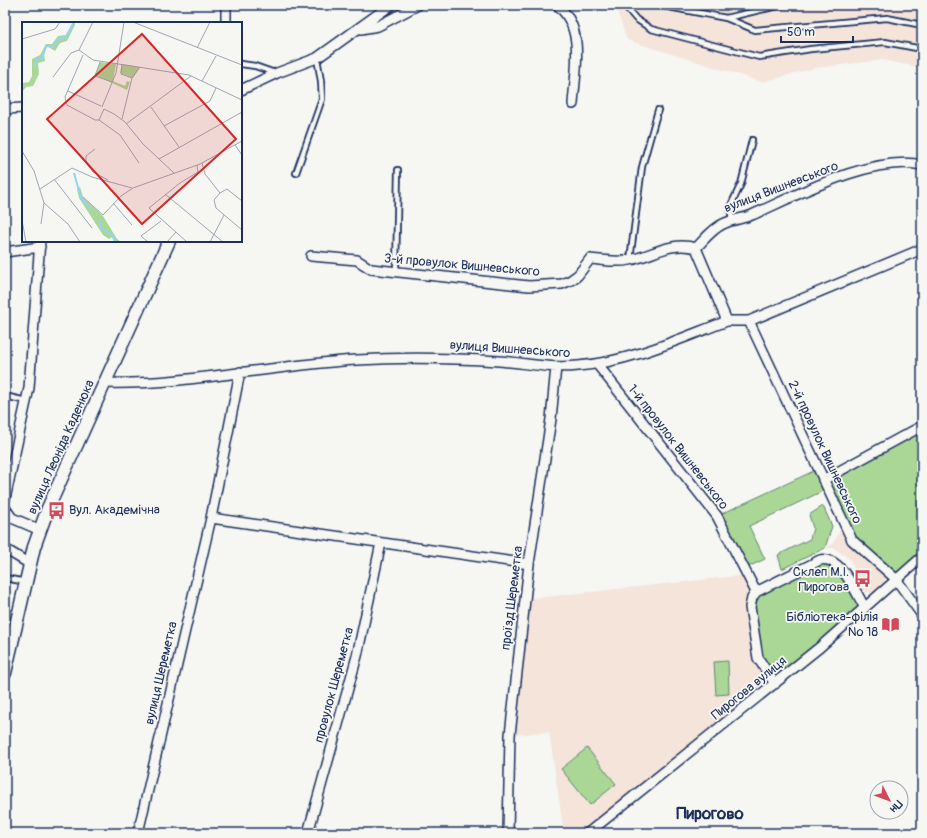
<svg xmlns="http://www.w3.org/2000/svg" width="927" height="838" font-family="Pangolin,sans-serif">
	<rect width="100%" height="100%" fill="#f6f6f2"/>
	<filter id="ink" filterUnits="userSpaceOnUse"><feTurbulence type="fractalNoise" baseFrequency=".025" numOctaves="2"/><feDisplacementMap in="SourceGraphic" scale="8" xChannelSelector="R" yChannelSelector="G"/><feConvolveMatrix kernelMatrix="1 2 1 2 8 2 1 2 1" color-interpolation-filters="sRGB"/></filter>
	<g filter="url(#ink)">
		<path fill="#f4e4da" d="M615 5H922V68L882 60 815 68 762 82 627 40Z
			M841 529 849 543 883 571 885 579 884 586 874 593 865 592 849 558 834 548H825L833 544Z
			M747 575 775 684 588 833H564L549 732 511 735 525 599Z"/>
		<path fill="#aad796" stroke="#62837a" d="M922 426V557L896 579 852 540 827 489 749 526 765 559 744 569 717 516 818 469 823 480Z
			M823 506 832 526 825 548 782 569 778 555 810 539 813 528 809 515Z
			M829 560 865 608 775 684 758 658 752 598Z
			M728 661 729 694 716 695 714 662Z
			M587 748 616 784 590 805 561 769Z"/>
		<g fill="none" stroke-linecap="round" stroke-linejoin="round">
			<defs>
				<path id="lane" d="M624 5 636 19 651 29 759 57 811 49 885 42 922 49
					M658 5 726 18 782 5
					M726 18 755 30 887 18 922 25
					M241 64 255 66 275 73
					M296 173 322 99 321 81 317 58
					M731 220 732 203 741 184 752 140
					M630 260 642 167 658 110
					M396 271 398 170
					M5 396 26 401
					M5 578 26 582"/>
				<path id="street" d="M226 5V23
					M557 5C586 28 575 72 573 104
					M361 29 378 26 418 5
					M241 90 277 73 317 58 391 5
					M5 109 23 108
					M5 252 40 247
					M311 256 357 260 371 269 529 286 562 284 571 280 578 275 590 259C603 260 616 263 630 260 654 255 670 241 696 248
					M727 321H749L922 249
					M749 321 852 540 896 579 922 615
					M597 364 717 516 756 592
					M104 383C189 385 272 365 357 360 405 357 452 358 499 361 526 363 552 369 578 366 630 362 679 339 727 321L696 248C704 240 712 229 723 224 732 219 743 219 752 215 797 195 873 154 922 165
					M823 480 922 426
					M5 499 29 388 40 241
					M5 508 12 518 40 530
					M211 518 529 564
					M5 549 30 564
					M775 684 758 658 750 607 752 598 756 592 820 560C841 555 856 593 865 608
					M138 833 211 518 240 372
					M308 833 357 656 381 543
					M508 833 510 735 529 564 551 419 556 367
					M588 833 820 647 922 557"/>
				<path id="secondary" d="M5 673 34 547 48 508 169 241"/>
			</defs>
			<use href="#lane" stroke="#1b2f5e" stroke-width="8"/>
			<use href="#street" stroke="#1b2f5e" stroke-width="12"/>
			<use href="#secondary" stroke="#1b2f5e" stroke-width="15"/>
			<use href="#lane" stroke="#f6f6f2" stroke-width="4.5"/>
			<use href="#street" stroke="#f6f6f2" stroke-width="9"/>
			<use href="#secondary" stroke="#f6f6f2" stroke-width="12"/>
		</g>
	</g>
	<defs>
		<symbol id="bus-bare" viewBox="-9 -9 18 18"><path d="M-5-6H5V4H4V6H2V4H-2V6H-4V4H-5ZM-3.5-4V0h7V-4ZM-3.5 1.2v1.5H-2V1.2ZM2 1.2v1.5H3.5V1.2Z" fill="#d1495b" stroke="#f6f6f2" stroke-width="2.5" paint-order="stroke"/></symbol>
		<symbol id="library-bare" viewBox="-9 -9 18 18"><path d="M-6-4Q-3-5.5-.7-3.5V5Q-3 3-6 4ZM6-4Q3-5.5 .7-3.5V5Q3 3 6 4Z" fill="#d1495b" stroke="#f6f6f2" stroke-width="2.5" paint-order="stroke"/></symbol>
	</defs>
	<g fill-rule="evenodd">
		<use href="#bus-bare" x="44" y="498" width="25" height="25"/>
		<use href="#bus-bare" x="850" y="566" width="25" height="25"/>
		<use href="#library-bare" x="878" y="612" width="25" height="25"/>
	</g>
	<g text-anchor="middle" dominant-baseline="central" stroke-width="3.5" stroke-linejoin="round" paint-order="stroke">
		<g font-size="13" fill="#1b2f5e" stroke="#f6f6f2">
			<text transform="translate(781 187) rotate(-21)">вулиця Вишневського</text>
			<text transform="translate(462 265) rotate(5)">3-й провулок Вишневського</text>
			<text transform="translate(510 349) rotate(4)">вулиця Вишневського</text>
			<text transform="translate(61 447) rotate(-66)">вулиця Леоніда Каденюка</text>
			<text transform="translate(678 447) rotate(52)">1-й провулок Вишневського</text>
			<text transform="translate(825 452) rotate(65)">2-й провулок Вишневського</text>
			<text transform="translate(512 598) rotate(-83)">проїзд Шереметка</text>
			<text transform="translate(161 673) rotate(-77)">вулиця Шереметка</text>
			<text transform="translate(334 685) rotate(-75)">провулок Шереметка</text>
			<text transform="translate(749 688) rotate(-39)">Пирогова вулиця</text>
		</g>
		<g font-size="13" fill="#1b2f5e" stroke="#f6f6f2" text-anchor="end">
			<text x="69" y="510" text-anchor="start">Вул. Академічна</text>
			<text x="849" y="572">Склеп М.І.<tspan x="849" dy="15">Пирогова</tspan></text>
			<text x="878" y="617">Бібліотека-філія<tspan x="878" dy="15">№ 18</tspan></text>
		</g>
		<g font-size="17" font-weight="bold" fill="#1b2f5e" stroke="#f6f6f2">
			<text x="710" y="813">Пирогово</text>
		</g>
	</g>
	<g transform="translate(22 22)">
		<rect width="220" height="220" fill="#f6f6f2"/>
		<path d="M51 0H53V3L45 19 38 21 33 29 25 24 22 32 23 39 16 41 17 52 11 64 4 65 0 70V61L7 60 10 54V37L18 33 24 22H30L36 14 44 13ZM78 40 94 42 91 59 103 64 105 59 108 60 105 68 73 53ZM100 42 118 45 111 56 98 51ZM58 165 61 175 81 194 95 217 99 220H92L90 215 87 217 81 213 57 176 55 167Z" fill="#aad796"/>
		<path fill="none" stroke="#95d3f6" stroke-width="2" d="M13 44 15 37H20L24 24 31 25 37 16 44 15 52 0M52 151 59 176 70 188M77 197 79 206 90 213 94 220"/>
		<path fill="none" stroke="#9ea6b7" stroke-width="1" d="M111 0 220 43M0 17 33 7 38 0M175 26 188 0M57 28 71 38 167 53 220 78M61 33 43 75 45 83 73 98H77L82 87 92 92 103 100 121 122 152 151M78 40 73 54 90 60M100 42 99 52 110 56 118 45M31 55 49 31 57 28 71 0M180 59 194 34M46 69 79 84M80 85 94 51 102 0M129 85 157 125M100 97 110 56M77 98 98 113 117 141M104 102 169 54M142 104 188 79 194 66M213 123 220 133M73 127 64 134V141L71 150 86 158M0 129 12 149 22 181 46 202 58 220M137 137 220 90M180 141 183 152 198 171 192 178 194 186 220 208M32 157 70 206M18 167 50 146 70 155 110 166M198 171 205 167 220 179M143 172 201 220M61 175 81 193 99 174 111 166 178 142 220 119M91 181 110 203M0 198 4 220M19 202 22 181M126 220 119 214 139 199M145 220 154 210M165 220 127 186 158 161 176 150 175 143M188 220 202 193"/>
		<path fill="#d62828" fill-opacity="0.15" stroke="#d62828" stroke-width="2" d="M120 12 214 117 120 202 25 97Z"/>
		<rect width="220" height="220" fill="none" stroke="#1b2f5e" stroke-width="2"/>
	</g>
	<rect width="927" height="838" fill="none" stroke="#f6f6f2" stroke-width="20"/>
	<rect x="10" y="10" width="907" height="818" fill="none" stroke="#1b2f5e" stroke-width="1.5" filter="url(#ink)"/>
	<g transform="translate(889 800) rotate(132)"><circle r="19" fill="#f6f6f2" stroke="#9ea6b7"/>
	<path d="M0-3L7 15L0 10L-7 15Z" fill="#d1495b"/>
	<text y="-6" font-size="11" font-weight="bold" text-anchor="middle" fill="#1b2f5e">Пн</text>
	</g>
	<path d="M781 36v6h72v-6" fill="none" stroke="#1b2f5e" stroke-width="2"/>
	<text x="787" y="36" font-size="12" fill="#1b2f5e" stroke="#f6f6f2" stroke-width="3" paint-order="stroke">50 m</text>
</svg>
